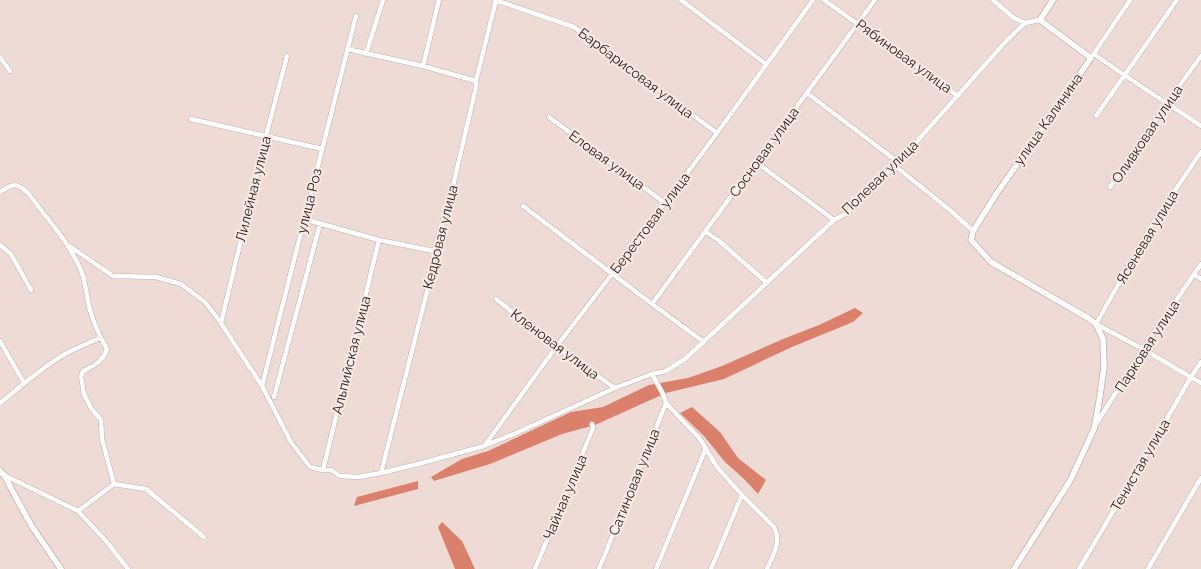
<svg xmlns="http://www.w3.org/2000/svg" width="1201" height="569" font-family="Raleway,sans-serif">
	<rect width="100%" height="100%" fill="#efdbd6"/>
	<path fill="#db816b" d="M855 308 863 313 853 322 792 347 724 379 666 393 595 425 562 434 490 464 434 481 431 477 462 459 488 451 571 412 603 407 649 385 688 378 722 366 783 339 819 325Z
		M692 407 720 432 738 458 766 480 758 494 744 479 725 462 704 436 680 413Z
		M418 481V489L354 506 357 497Z
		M442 522 462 541 475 569H455L438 527Z"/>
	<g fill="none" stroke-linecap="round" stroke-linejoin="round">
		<defs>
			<path id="minor" d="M495 0 574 27 717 133
				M681 0 766 64
				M824 0 958 96
				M993 0 1014 18 1025 23
				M347 49 423 66 476 81
				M366 54 383 0
				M1094 54C1129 79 1165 102 1201 126
				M1093 55 1130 0
				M0 57 10 71
				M423 66 439 0
				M807 93 898 162
				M1096 116 1177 0
				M549 117 665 203
				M191 119 322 149
				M1201 152 1153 223 1096 324 1143 349 1201 383
				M756 162 834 220
				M895 166 951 211 973 231
				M1110 187 1167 103 1201 56
				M0 192C13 184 16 182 28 193 47 219 70 242 82 273 86 285 87 298 90 310 94 324 100 337 107 349 103 361 94 366 83 371L81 376 84 394 91 408 101 420 102 439 114 484 146 489 204 537
				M523 206 652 304 704 342
				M304 219 379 240 434 251
				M706 232 718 240 767 283
				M0 245 11 254 31 290
				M68 245 113 276 156 277 181 284 205 302 221 323 262 386 291 442 310 467 323 470H331L340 476 358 477 381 473 418 464 484 446 516 433 615 388 652 374 666 371 685 359 834 220 847 213 895 166 1007 40 1025 23 1040 20
				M1194 274 1201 279
				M496 299 556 347 615 388
				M652 304 875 0
				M221 323 266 136 287 56
				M0 341 24 383
				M262 386 356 16
				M274 397 320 224
				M0 403C21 386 41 368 65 354 76 348 88 343 100 338
				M666 403 700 439 717 467 742 495 774 527C782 542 773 555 767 569
				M1095 426 1143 349 1201 264
				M485 445 556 347 612 274 717 133 813 0
				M323 470 379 240
				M381 473 430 280 434 251 453 186 476 87V81L496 0
				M4 475 78 511 106 541 128 569
				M78 511 114 484
				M535 569 593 428 592 424
				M599 569 666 403 663 394 652 374
				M656 569 706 448
				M711 569 742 495
				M1079 569 1117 505 1191 377 1201 362
				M1148 569 1201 478"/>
			<path id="tertiary" d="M0 471 4 475 31 525 61 569
				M1014 569 1071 479 1094 429 1099 402 1104 367 1103 339 1096 324 1088 318 991 262 971 240 973 231 997 193 1091 58 1040 20 1053 0"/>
		</defs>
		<use href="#minor" stroke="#c1aeaa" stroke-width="5.5"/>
		<use href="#tertiary" stroke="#c1aeaa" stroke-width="7"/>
		<use href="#minor" stroke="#fff" stroke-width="4.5"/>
		<use href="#tertiary" stroke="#fff" stroke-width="5.5"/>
	</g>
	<g text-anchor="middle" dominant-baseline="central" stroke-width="4" stroke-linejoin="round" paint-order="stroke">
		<g font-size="14" fill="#292220" stroke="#fce9e4">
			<text transform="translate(904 56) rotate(36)">Рябиновая улица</text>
			<text transform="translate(636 73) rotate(37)">Барбарисовая улица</text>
			<text transform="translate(1048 119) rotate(-55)">улица Калинина</text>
			<text transform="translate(1147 134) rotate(-56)">Оливковая улица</text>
			<text transform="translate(764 152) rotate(-54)">Сосновая улица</text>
			<text transform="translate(607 160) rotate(36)">Еловая улица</text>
			<text transform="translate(880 177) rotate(-44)">Полевая улица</text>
			<text transform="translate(253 189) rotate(-76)">Лилейная улица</text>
			<text transform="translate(309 201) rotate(-76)">улица Роз</text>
			<text transform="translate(650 223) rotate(-53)">Берестовая улица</text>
			<text transform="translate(440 237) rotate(-76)">Кедровая улица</text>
			<text transform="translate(1147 237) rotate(-59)">Ясеневая улица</text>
			<text transform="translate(555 344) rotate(37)">Кленовая улица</text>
			<text transform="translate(1147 346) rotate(-57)">Парковая улица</text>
			<text transform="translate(351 355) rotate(-76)">Альпийская улица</text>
			<text transform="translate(1140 465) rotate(-60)">Тенистая улица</text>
			<text transform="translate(634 482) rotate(-68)">Сатиновая улица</text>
			<text transform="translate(565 497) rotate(-67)">Чайная улица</text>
		</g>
	</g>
</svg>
